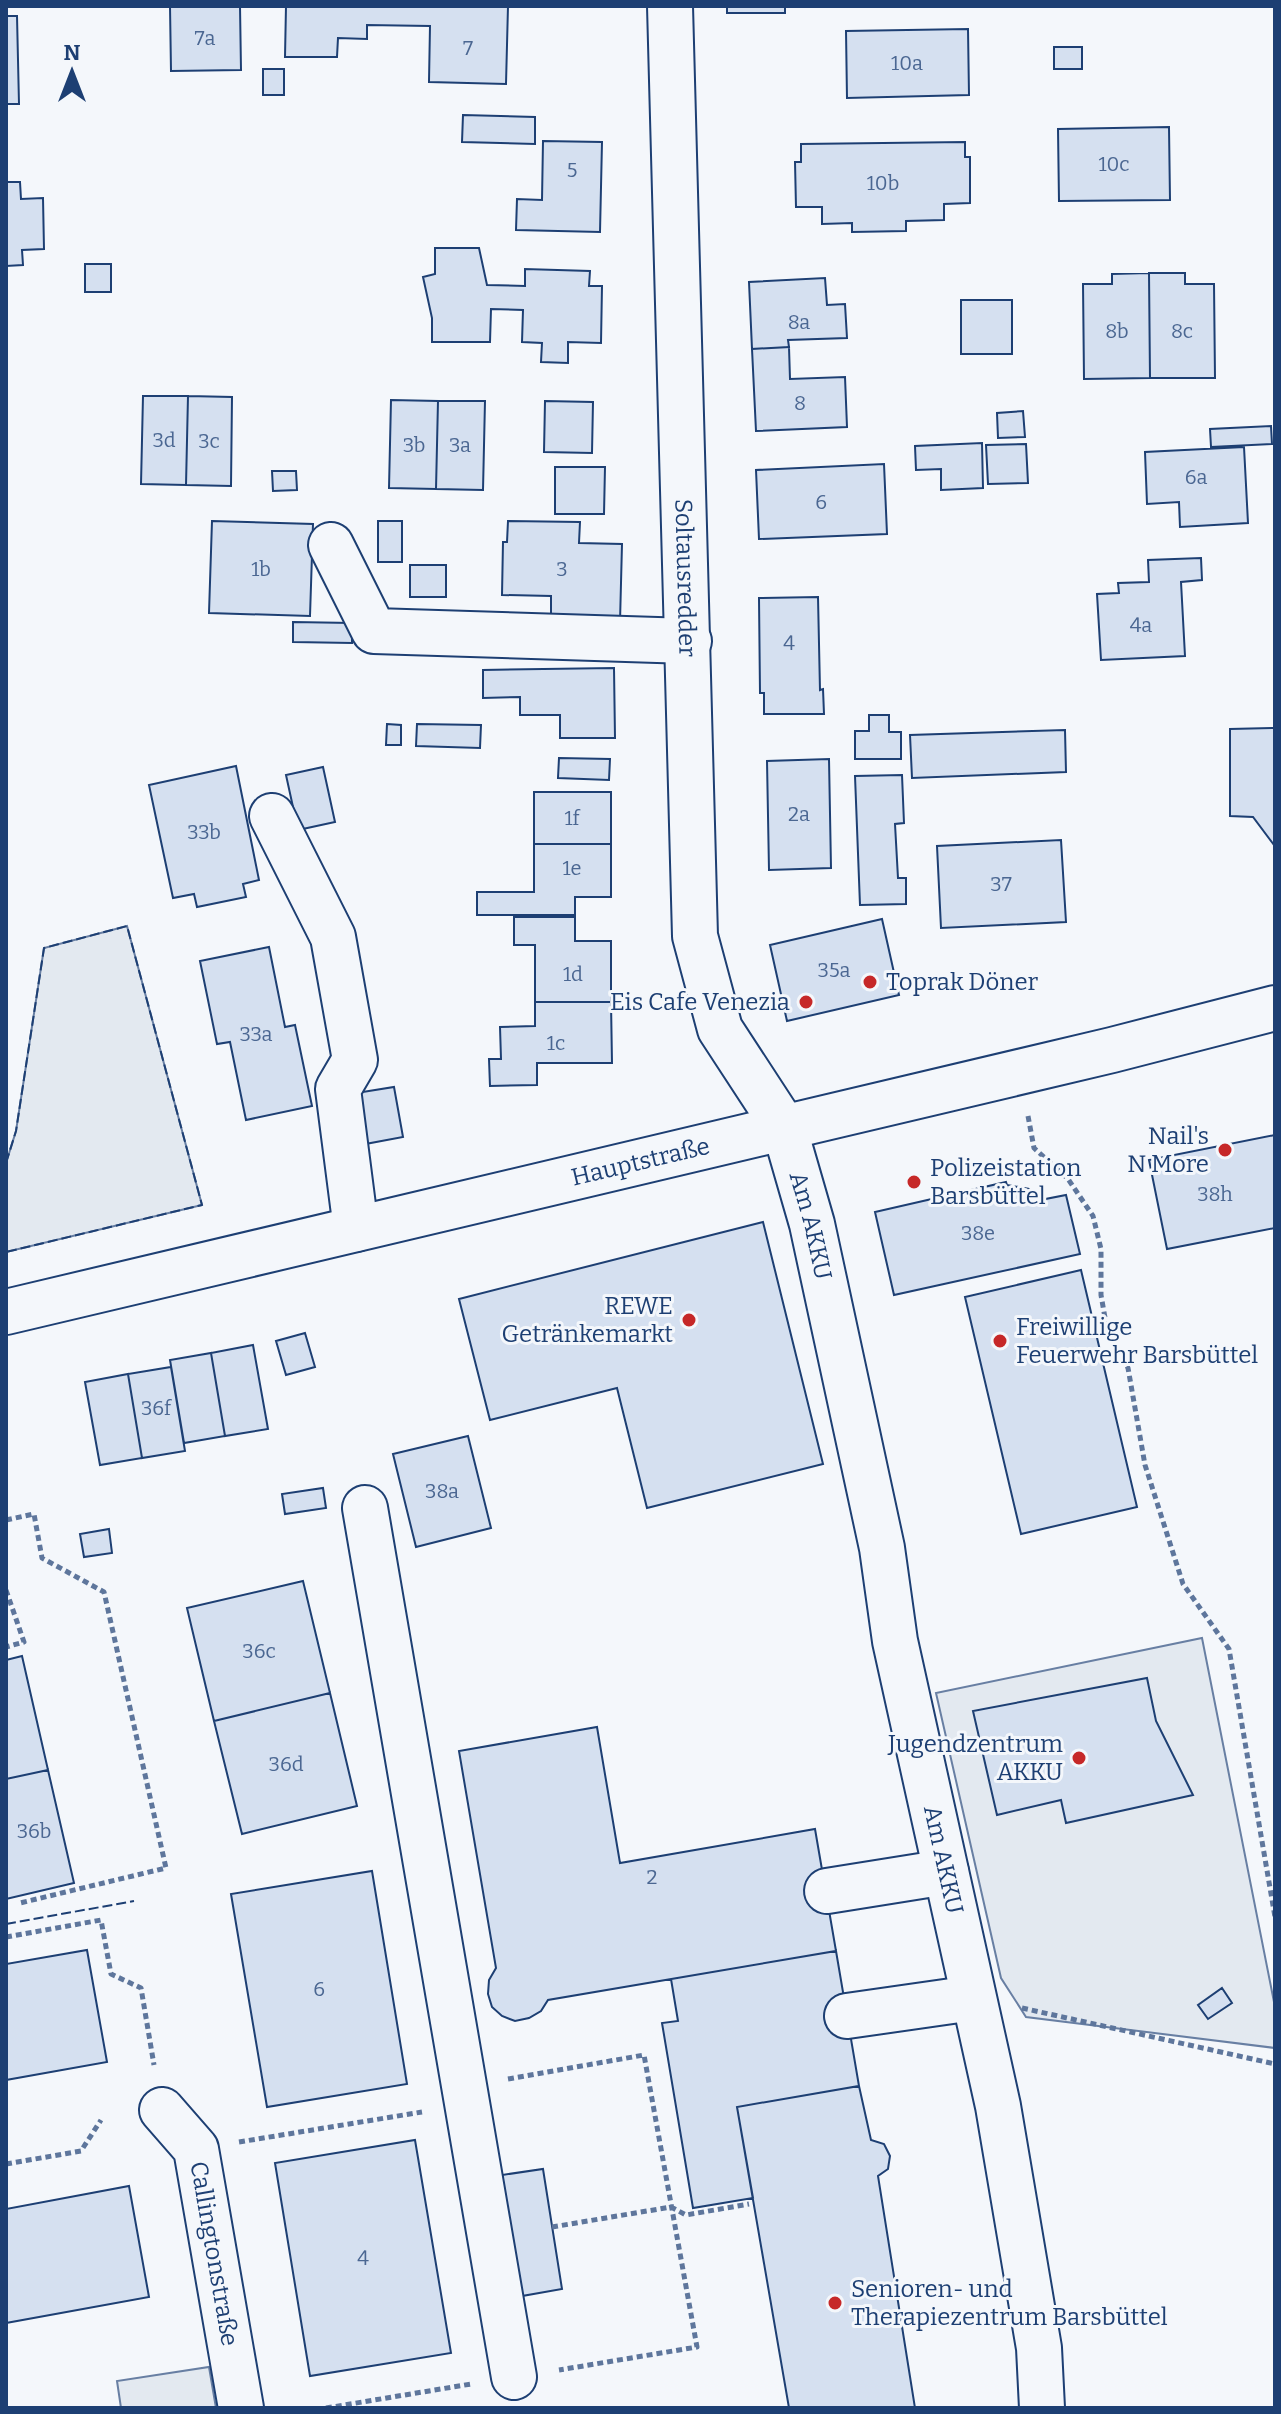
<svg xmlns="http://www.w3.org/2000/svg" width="1281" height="2414" font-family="Bitter,serif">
	<rect width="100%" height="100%" fill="#f4f7fb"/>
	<path fill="#e3e9f0" stroke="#687fa3" stroke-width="2" d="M127 926 202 1205 6 1252V1163L16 1131 44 948Z
		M1202 1638 1275 2007V2048L1026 2017 1001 1978 936 1693Z
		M209 2367 216 2408H121L117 2381Z"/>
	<path fill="#d5e0f0" stroke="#1d3f73" stroke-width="2" d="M170 6H240L241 70 171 71Z
		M286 6H508L506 84 429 82 430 26 367 25V39L338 38 337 57H285Z
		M727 6H785V13H727Z
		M6 16H17L19 104H6Z
		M968 29 969 95 847 98 846 31Z
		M1054 47H1082V69H1054Z
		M263 69H284V95H263Z
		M463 115 535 117V144L462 142Z
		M1169 127 1170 200 1059 201 1058 129Z
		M543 141 602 142 600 232 516 230 517 199 542 200Z
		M965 142V157H970V203L944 204V220L906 221V231L852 232V223L822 224V207H796L795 162H801V144Z
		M6 182H20L21 199 43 198 44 249 22 250 23 265 6 266Z
		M435 248H479L487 285 525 286V269L590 271 589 286H602L601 343 568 342V363L541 362 542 343 522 342 523 310 491 309 490 342H432V318L423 277 435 274Z
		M85 264H111V292H85Z
		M1149 273 1150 378 1084 379 1083 284H1112V274Z
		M1149 273H1185V284H1214L1215 378H1150Z
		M825 278 827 305 845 304 847 338 788 340 789 347 752 349 749 282Z
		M961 300H1012V354H961Z
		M789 347 790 379 845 377 847 427 756 431 752 349Z
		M143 396H188L186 485 141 484Z
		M188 396 232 397 231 486 186 485Z
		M391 400 438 401 436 489 389 488Z
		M438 401H485L483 490 436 489Z
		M545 401 593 402 592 453 544 452Z
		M1023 411 1025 437 998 438 997 413Z
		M1271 426 1272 444 1211 447 1210 429Z
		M982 443 983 488 941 490V469L916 470 915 446Z
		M1026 444 1028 483 988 484 986 445Z
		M1244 447 1248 523 1180 527 1179 502 1147 504 1145 452Z
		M884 464 887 534 759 539 756 470Z
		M555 467H605L604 514H555Z
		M272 471H296L297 490 273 491Z
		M212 521 313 524 310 616 209 613Z
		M378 521H402V562H378Z
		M508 521 580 522 579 543 622 544 620 622 551 620V596L502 595 503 542H507Z
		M1201 558 1202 580 1181 582 1185 656 1101 660 1097 594 1119 593 1118 583 1149 582 1148 560Z
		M410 565H446V597H410Z
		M818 597 820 690 823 689 824 714H764V693H760L759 598Z
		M293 622 352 623V643L293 642Z
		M614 668 615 738H560V715H520V697L483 698V670Z
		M869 715H889V732H901V759H855V731H869Z
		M387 724 401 725V745H386Z
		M417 724 481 725 480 748 416 746Z
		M1275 728V845H1274L1253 817 1230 816V729Z
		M1065 730 1066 772 912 778 910 735Z
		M559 758 610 759 609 780 558 778Z
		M829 759 831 868 769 870 767 761Z
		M236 766 259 880 243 884 246 897 197 907 194 894 173 898 149 785Z
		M323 767 335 822 298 830 286 775Z
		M902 775 904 823 895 824 898 878H906V904L860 905 855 776Z
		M534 792H611V844H534Z
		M1061 840 1066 922 941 928 937 846Z
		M534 844H611V897H575V915H477V892H534Z
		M514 917H575V941H611V1002H535V945H514Z
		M882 919 899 995 787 1021 770 945Z
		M269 947 285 1027 295 1025 312 1106 246 1120 230 1042 217 1044 200 961Z
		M535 1002H611L612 1063H537V1085L490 1086 489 1059H501L500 1027 535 1026Z
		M394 1087 403 1137 360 1145 350 1094Z
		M1275 1135V1228L1167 1249 1149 1160Z
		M1006 1182 1007 1185 1029 1189 1035 1201 1066 1195 1080 1254 894 1295 875 1212Z
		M763 1222 823 1464 647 1508 617 1388 490 1420 459 1299Z
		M1081 1270 1137 1507 1021 1534 965 1297Z
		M305 1333 315 1367 286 1375 276 1341Z
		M253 1345 268 1429 225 1436 211 1353Z
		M211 1353 225 1436 184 1443 170 1360Z
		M171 1367 185 1451 142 1458 128 1374Z
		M128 1374 142 1458 100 1465 85 1382Z
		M468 1436 491 1528 416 1547 393 1454Z
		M323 1488 326 1508 285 1514 282 1494Z
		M109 1529 112 1553 84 1557 80 1534Z
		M303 1581 330 1693 214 1721 187 1608Z
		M22 1656 48 1770 6 1779V1660Z
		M1147 1678 1156 1721 1193 1795 1066 1823 1061 1800 997 1815 973 1711Z
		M330 1693 357 1806 242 1834 214 1721Z
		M597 1727 620 1863 815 1829 836 1951 548 2000 541 2011 529 2018 515 2021 502 2016 492 2007 488 1994 489 1980 496 1968 459 1751Z
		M48 1770 74 1883 6 1899V1779Z
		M372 1871 407 2084 267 2107 231 1894Z
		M87 1950 107 2062 6 2080V1964Z
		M836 1951 859 2086 737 2107 753 2198 693 2208 662 2023 678 2021 671 1979Z
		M1222 1988 1232 2003 1208 2019 1198 2005Z
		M859 2086 871 2140 884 2144 890 2156 888 2169 878 2176 915 2408H789L737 2107Z
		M415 2140 451 2353 310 2376 275 2163Z
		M543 2169 562 2289 522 2296 502 2175Z
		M129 2186 149 2297 6 2323V2209Z"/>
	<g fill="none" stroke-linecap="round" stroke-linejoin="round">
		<defs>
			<g id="minor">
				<path id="s1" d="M670 6 695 936 720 1029 784 1127 812 1224 882 1548 895 1641 998 2106 1039 2348 1042 2408"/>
				<path d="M331 545 374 631 689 641"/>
				<path d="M272 816 333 937 355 1060 338 1089 356 1229"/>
				<path id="s2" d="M6 1312 1112 1050 1275 1008"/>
				<path d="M365 1508 514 2377"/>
				<path d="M827 1891 946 1872"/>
				<path d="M847 2016 973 1998"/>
				<path id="s3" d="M162 2110 196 2149 241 2408"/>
			</g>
		</defs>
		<use href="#minor" stroke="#1d3f73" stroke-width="48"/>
		<path stroke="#5e769c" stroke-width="5" stroke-dasharray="6 4" stroke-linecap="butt" d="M1028 1116 1034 1148 1068 1179 1093 1216 1101 1249V1295L1107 1329 1128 1368 1145 1465 1183 1584 1229 1649 1275 1917
			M6 1520 34 1514 42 1558 104 1592 166 1868 20 1903
			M6 1590 24 1642 6 1647
			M6 1937 101 1920 111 1974 141 1988 154 2065
			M1022 2008 1275 2064
			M508 2079 644 2055 697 2347 559 2370
			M239 2142 422 2112
			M6 2164 81 2151 101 2120
			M552 2227 671 2207 686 2215 749 2204
			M326 2408 471 2384"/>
		<use href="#minor" stroke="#f4f7fb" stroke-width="44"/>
		<path stroke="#1d3f73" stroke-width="2" stroke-dasharray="10 4" stroke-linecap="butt" d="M6 1163 16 1131 44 948 127 926 202 1205 6 1252
			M6 1924 134 1901"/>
	</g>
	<g fill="#c62828" stroke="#f4f7fb" stroke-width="3">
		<circle cx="870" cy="982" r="8"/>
		<circle cx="806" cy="1002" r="8"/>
		<circle cx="1225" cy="1150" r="8"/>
		<circle cx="914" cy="1182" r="8"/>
		<circle cx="689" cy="1320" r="8"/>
		<circle cx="1000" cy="1341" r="8"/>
		<circle cx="1079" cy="1758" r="8"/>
		<circle cx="835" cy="2303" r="8"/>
	</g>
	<g text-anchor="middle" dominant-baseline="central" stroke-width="6" stroke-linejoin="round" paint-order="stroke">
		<g font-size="20" fill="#4b6792">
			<text x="205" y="38">7a</text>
			<text x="468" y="48">7</text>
			<text x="907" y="63">10a</text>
			<text x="1114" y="164">10c</text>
			<text x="572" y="170">5</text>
			<text x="883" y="183">10b</text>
			<text x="799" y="322">8a</text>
			<text x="1117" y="331">8b</text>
			<text x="1182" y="331">8c</text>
			<text x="800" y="403">8</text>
			<text x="164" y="440">3d</text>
			<text x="209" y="441">3c</text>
			<text x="414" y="445">3b</text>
			<text x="460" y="445">3a</text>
			<text x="1196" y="477">6a</text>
			<text x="821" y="502">6</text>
			<text x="261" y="569">1b</text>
			<text x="562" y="569">3</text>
			<text x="1141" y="625">4a</text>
			<text x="789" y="643">4</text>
			<text x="799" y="814">2a</text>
			<text x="572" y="818">1f</text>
			<text x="204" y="832">33b</text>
			<text x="572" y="868">1e</text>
			<text x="1001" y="884">37</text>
			<text x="834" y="970">35a</text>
			<text x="573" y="974">1d</text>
			<text x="256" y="1034">33a</text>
			<text x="556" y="1043">1c</text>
			<text x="1215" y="1194">38h</text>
			<text x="978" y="1233">38e</text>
			<text x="156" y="1408">36f</text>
			<text x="442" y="1491">38a</text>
			<text x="259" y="1651">36c</text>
			<text x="286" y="1764">36d</text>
			<text x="34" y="1831">36b</text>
			<text x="652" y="1877">2</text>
			<text x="319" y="1989">6</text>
			<text x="363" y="2258">4</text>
		</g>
		<g font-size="24" fill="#1d3f73" stroke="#f4f7fb">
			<text stroke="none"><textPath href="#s1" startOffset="572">Soltausredder</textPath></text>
			<text stroke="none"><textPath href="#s2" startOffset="652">Hauptstraße</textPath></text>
			<text stroke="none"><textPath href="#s1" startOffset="1246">Am AKKU</textPath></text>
			<text stroke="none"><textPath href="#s1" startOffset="1894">Am AKKU</textPath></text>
			<text stroke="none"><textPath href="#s3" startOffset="158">Callingtonstraße</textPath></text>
		</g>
		<g font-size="24" fill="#1d3f73" stroke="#f4f7fb" text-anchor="start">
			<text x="886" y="982">Toprak Döner</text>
			<text x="790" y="1002" text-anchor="end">Eis Cafe Venezia</text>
			<text x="1209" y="1136" text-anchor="end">Nail's<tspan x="1209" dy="28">N More</tspan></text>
			<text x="930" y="1168">Polizeistation<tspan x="930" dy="28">Barsbüttel</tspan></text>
			<text x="673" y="1306" text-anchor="end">REWE<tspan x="673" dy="28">Getränkemarkt</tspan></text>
			<text x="1016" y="1327">Freiwillige<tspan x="1016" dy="28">Feuerwehr Barsbüttel</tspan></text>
			<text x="1063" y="1744" text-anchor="end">Jugendzentrum<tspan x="1063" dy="28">AKKU</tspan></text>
			<text x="851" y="2289">Senioren- und<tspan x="851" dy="28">Therapiezentrum Barsbüttel</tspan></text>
		</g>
	</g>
	<rect width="1281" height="2414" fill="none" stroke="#1d3f73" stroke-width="16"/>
	<g transform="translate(72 72)" stroke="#f4f7fb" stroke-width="6" paint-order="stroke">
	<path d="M0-6L14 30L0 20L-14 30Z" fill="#1d3f73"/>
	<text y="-12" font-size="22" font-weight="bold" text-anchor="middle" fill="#1d3f73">N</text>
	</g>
</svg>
